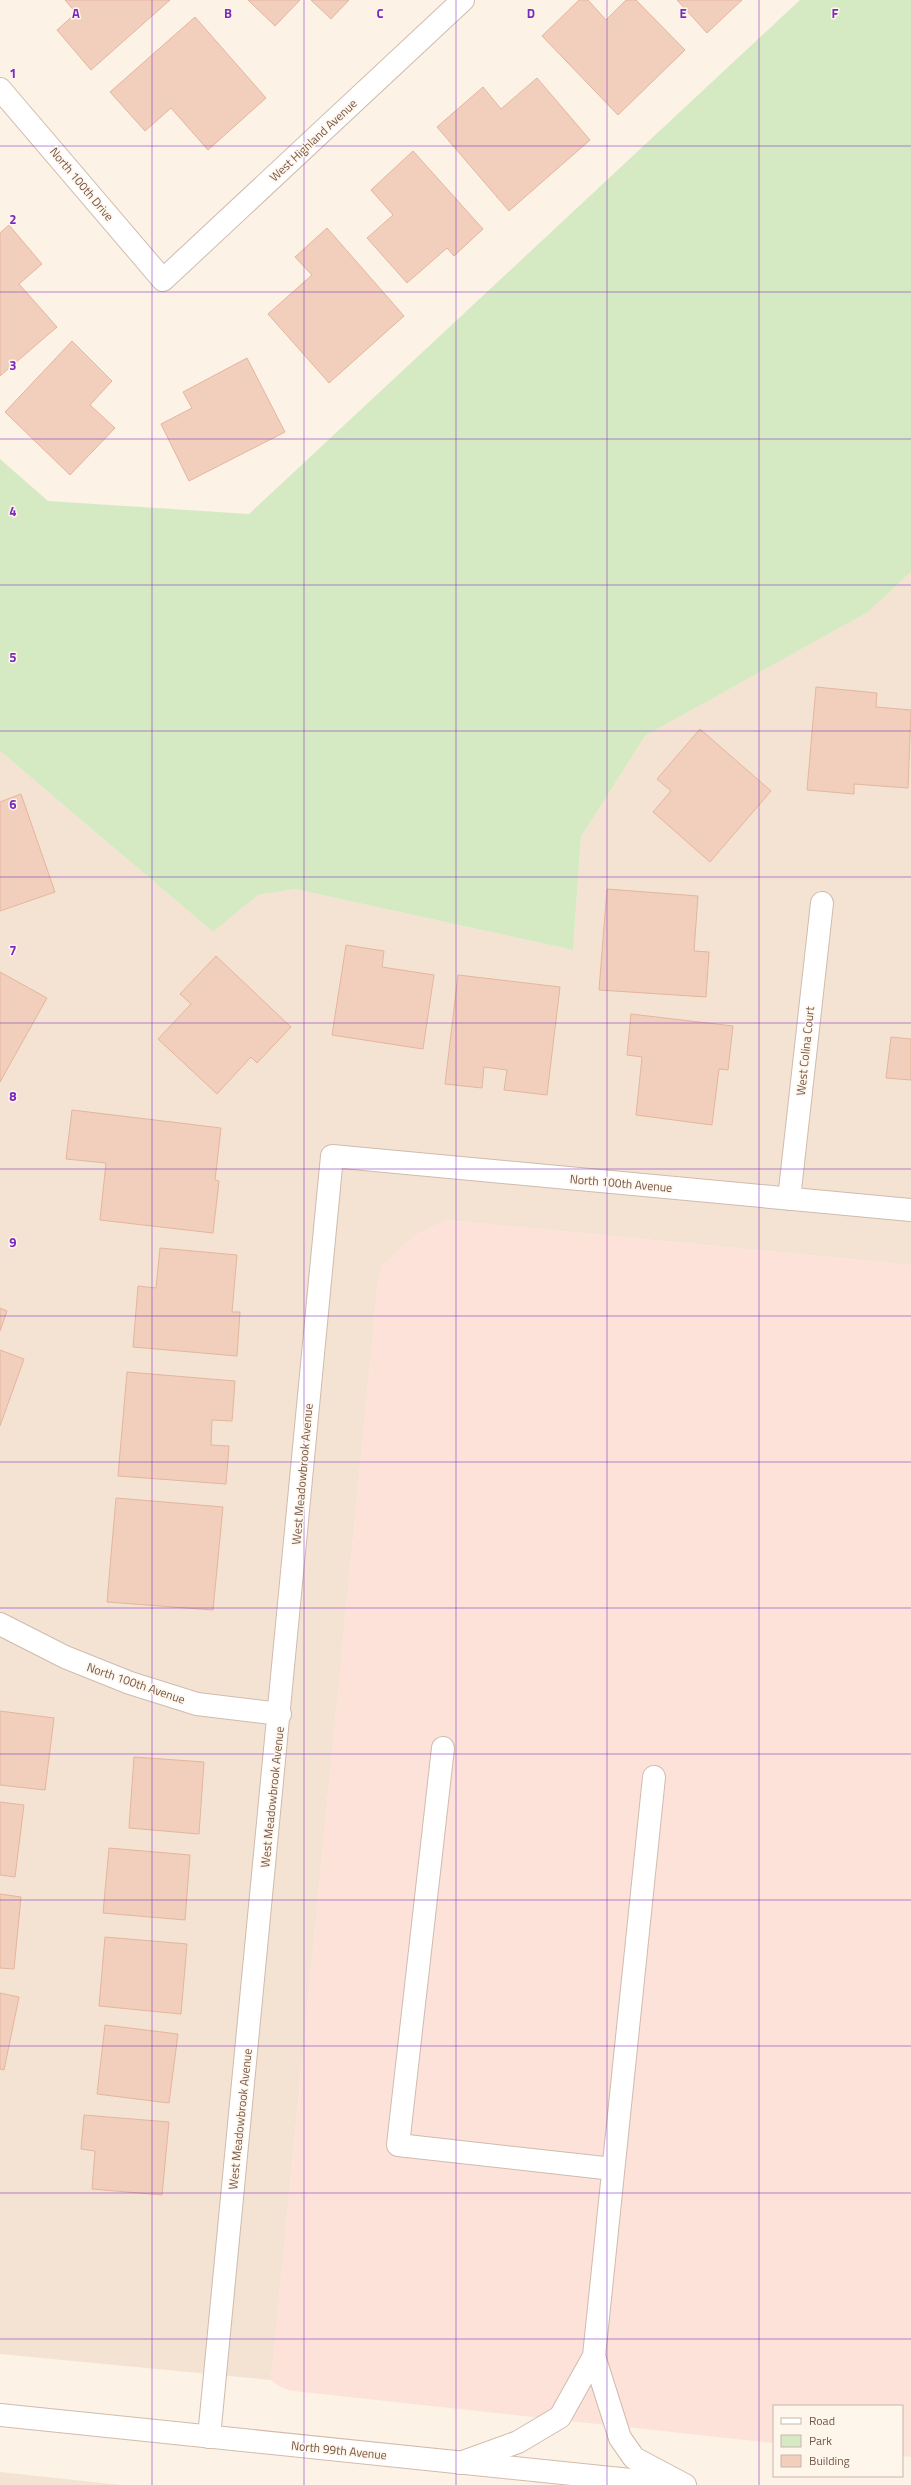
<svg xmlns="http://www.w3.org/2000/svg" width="911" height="2485" font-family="'Titillium Web',sans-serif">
	<rect width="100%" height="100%" fill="#fcf2e5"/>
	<path fill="#f4e3d3" d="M911 572V1265L446 1220 378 1281 271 2380 0 2354V751L213 932 258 895 295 889 573 950 581 837 645 736 868 612Z
		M0 2472 121 2485H0Z"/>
	<path fill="#fce2d8" d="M446 1220 911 1265V2457L902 2456V2406H774V2443L294 2391 282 2388 271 2380 378 1281 382 1265 414 1235Z"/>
	<path fill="#d5eac3" d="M800 0H911V572L868 612 645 736 581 837 573 950 295 889 258 895 213 932 0 751V459L48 501 249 514Z"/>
	<path fill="#f2cfbc" stroke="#e4b59d" d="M65 0H170L91 70 57 30 76 13Z
		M248 0H300L275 26Z
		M311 0H349L331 19Z
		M579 0H588L606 20 626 0H636L685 50 618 115 542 36Z
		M677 0H742L707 33Z
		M195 17 266 98 208 150 171 108 145 131 110 92Z
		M537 78 590 140 509 211 437 127 483 87 501 109Z
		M413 151 483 229 454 256 447 248 407 283 367 238 393 215 371 190Z
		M9 225 42 264 19 284 57 327 0 376V233Z
		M327 228 404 316 329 383 268 314 312 275 295 257Z
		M72 341 112 381 90 405 115 428 70 475 5 412Z
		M247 358 285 432 189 481 161 424 192 408 183 392Z
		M816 687 877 693 876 707 911 710 908 788 854 784V794L807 790Z
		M700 729 771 791 710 862 653 812 671 791 657 779Z
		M21 794 55 892 0 911V802Z
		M607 889 698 896 694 951 709 952 706 997 599 990Z
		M346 945 384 951 382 967 434 975 423 1049 332 1035Z
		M216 956 291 1027 257 1063 251 1057 217 1094 158 1039 191 1004 180 994Z
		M0 972 47 998 0 1082Z
		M458 975 560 987 547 1095 504 1090 507 1070 484 1067 482 1088 445 1084Z
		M631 1014 733 1026 728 1070 719 1069 712 1125 636 1115 642 1057 627 1055Z
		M891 1037 911 1039V1080L886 1078Z
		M72 1110 221 1128 215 1180 219 1181 213 1233 100 1220 106 1163 66 1159Z
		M160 1248 237 1255 232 1312H240L237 1356 133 1347 138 1286 156 1288Z
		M0 1308 7 1311 0 1331Z
		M0 1350 24 1359 0 1426Z
		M127 1372 235 1381 232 1421 212 1420 211 1445 229 1446 226 1484 118 1476Z
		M116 1498 223 1507 213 1610 107 1602Z
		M0 1711 54 1718 45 1790 0 1785Z
		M134 1757 204 1762 199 1834 129 1828Z
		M0 1802 24 1805 15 1877 0 1875Z
		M109 1848 190 1855 185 1920 103 1913Z
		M0 1894 21 1897 14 1969 0 1968Z
		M105 1937 187 1944 181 2014 99 2006Z
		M0 1993 19 1997 4 2070 0 2069Z
		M105 2025 178 2034 169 2103 97 2094Z
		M84 2115 169 2122 162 2195 92 2189 95 2151 81 2149Z"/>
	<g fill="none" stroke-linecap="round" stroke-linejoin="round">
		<defs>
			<path id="service" d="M443 1748 398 2145 613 2169
				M654 1777 594 2356 620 2438 634 2458 685 2485
				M460 2463 518 2442 560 2417 594 2356"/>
			<path id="minor" d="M0 89 163 280 463 0
				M789 1199 822 903
				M0 1624 65 1657 130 1683 197 1704 280 1714
				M209 2437 332 1156 911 1210"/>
			<path id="secondary" d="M0 2415 679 2485"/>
		</defs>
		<use href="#service" stroke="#d0bbae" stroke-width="24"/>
		<use href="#minor" stroke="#d0bbae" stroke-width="24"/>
		<use href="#secondary" stroke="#d3bbab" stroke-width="24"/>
		<use href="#service" stroke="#fff" stroke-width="22"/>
		<use href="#minor" stroke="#fff" stroke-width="22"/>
		<use href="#secondary" stroke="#fff" stroke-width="22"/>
	</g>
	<path fill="none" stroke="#7b2cbf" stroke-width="1" stroke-opacity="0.55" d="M152 0V2485M304 0V2485M456 0V2485M607 0V2485M759 0V2485M0 146H911M0 292H911M0 439H911M0 585H911M0 731H911M0 877H911M0 1023H911M0 1169H911M0 1316H911M0 1462H911M0 1608H911M0 1754H911M0 1900H911M0 2046H911M0 2193H911M0 2339H911"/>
	<g text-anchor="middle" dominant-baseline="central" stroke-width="3" stroke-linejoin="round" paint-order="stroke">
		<g font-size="12" fill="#75574a" stroke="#fff6eb">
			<text transform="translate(313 140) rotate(-43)">West Highland Avenue</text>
			<text transform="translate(82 184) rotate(50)">North 100th Drive</text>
			<text transform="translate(805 1051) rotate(-84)">West Colina Court</text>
			<text transform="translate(621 1183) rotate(5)">North 100th Avenue</text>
			<text transform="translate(302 1474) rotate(-85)">West Meadowbrook Avenue</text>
			<text transform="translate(136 1683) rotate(19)">North 100th Avenue</text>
			<text transform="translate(272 1797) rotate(-84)">West Meadowbrook Avenue</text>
			<text transform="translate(240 2119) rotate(-84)">West Meadowbrook Avenue</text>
			<text transform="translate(339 2450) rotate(6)">North 99th Avenue</text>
		</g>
	</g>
	<g font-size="13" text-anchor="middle" font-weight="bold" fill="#7b2cbf" stroke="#fff6eb" stroke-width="3" stroke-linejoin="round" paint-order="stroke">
		<text x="76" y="18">A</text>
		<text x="228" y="18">B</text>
		<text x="380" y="18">C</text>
		<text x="531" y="18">D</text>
		<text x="683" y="18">E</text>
		<text x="835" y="18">F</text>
		<text x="13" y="78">1</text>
		<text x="13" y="224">2</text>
		<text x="13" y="370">3</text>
		<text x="13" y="516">4</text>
		<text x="13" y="662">5</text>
		<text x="13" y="809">6</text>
		<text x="13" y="955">7</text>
		<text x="13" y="1101">8</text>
		<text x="13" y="1247">9</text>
	</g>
	<rect x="773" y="2405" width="130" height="72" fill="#fff6eb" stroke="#c8b6ab"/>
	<rect x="781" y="2418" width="20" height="6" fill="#ffffff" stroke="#c8b6ab"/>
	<text x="809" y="2425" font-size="12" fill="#75574a">Road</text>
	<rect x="781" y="2435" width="20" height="12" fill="#d5eac3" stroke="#c8b6ab"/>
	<text x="809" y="2445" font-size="12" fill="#75574a">Park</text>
	<rect x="781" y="2455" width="20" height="12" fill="#f2cfbc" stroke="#c8b6ab"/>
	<text x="809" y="2465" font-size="12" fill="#75574a">Building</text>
</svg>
